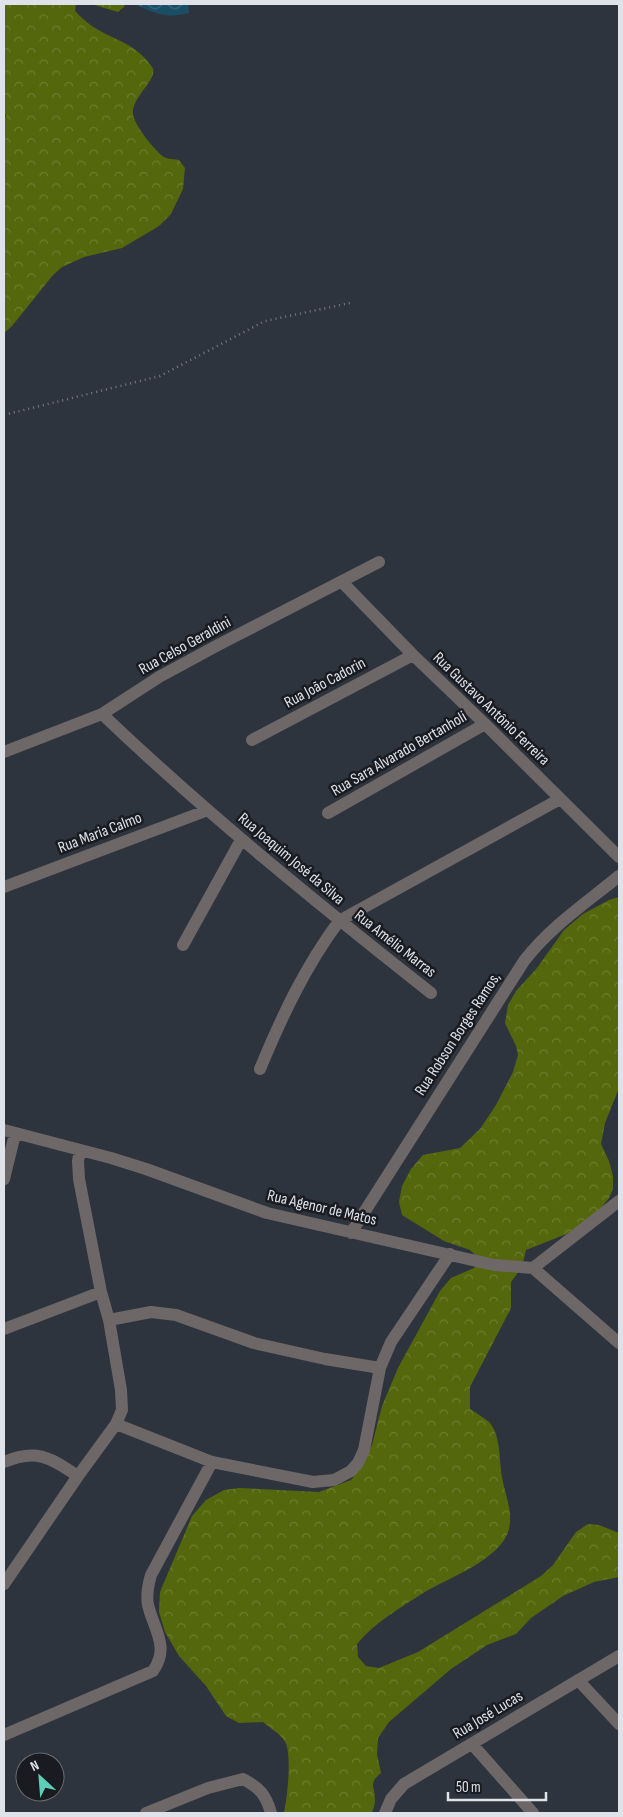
<svg xmlns="http://www.w3.org/2000/svg" width="623" height="1817" font-family="'Sofia Sans Condensed',sans-serif">
	<defs>
		<pattern id="forest-crowns" width="20" height="18" patternUnits="userSpaceOnUse" patternTransform="scale(1.25)"><rect width="20" height="18" fill="#55670c"/><path d="M2 6a3 3 0 1 1 6 0M12 15a3 3 0 1 1 6 0" fill="none" stroke="#6d7c2f"/></pattern>
		<pattern id="water-waves" width="16" height="10" patternUnits="userSpaceOnUse" patternTransform="scale(1.25)"><rect width="16" height="10" fill="#1a4e65"/><path d="M0 5q4-4 8 0t8 0" fill="none" stroke="#3b677b"/></pattern>
	</defs>
	<rect width="100%" height="100%" fill="#2e343d"/>
	<path fill="url(#forest-crowns)" d="M4 4H76L75 11C80 16 86 22 92 26 114 41 135 42 152 67 160 78 131 97 133 114 134 125 155 151 164 157 168 159 174 159 179 160L185 168 183 189 171 214 159 226 122 248 84 257 62 267 53 275 12 326 4 333V119L6 117 4 109Z
		M91 4H121L125 6 118 12Z
		M619 897V1088L605 1123 601 1144 609 1161 613 1176V1189L609 1198 593 1218 579 1229 526 1250 522 1267 511 1282V1308L470 1387V1409C476 1413 483 1417 489 1422 501 1435 499 1460 502 1477 505 1495 513 1510 509 1529 502 1559 448 1578 423 1593 400 1608 374 1623 357 1644L358 1657 366 1666 379 1668 418 1652 541 1576 553 1565 576 1532 588 1524 599 1525 619 1533V1577L594 1582 563 1596 531 1618 516 1634 487 1645 451 1669 389 1722 378 1738 377 1754 381 1773C368 1783 375 1787 375 1800 375 1805 373 1809 372 1813H284C287 1799 293 1751 284 1740 279 1733 270 1728 263 1722L239 1723 226 1716 206 1686 179 1656 165 1632 159 1612 160 1592 192 1516 206 1500 224 1490 239 1488 319 1492 351 1480 362 1466 372 1445 382 1406 398 1368 440 1291 451 1278 474 1268 477 1263V1257L470 1250 444 1241 402 1215 399 1202 402 1186 411 1169 423 1155 460 1148 480 1129 496 1105 513 1072 518 1055 516 1046 505 1023 508 1005 516 991 537 968 564 930 583 914 609 900Z"/>
	<path fill="url(#water-waves)" d="M134 4H188L189 13C167 19 154 13 134 4Z"/>
	<g fill="none" stroke-linecap="round" stroke-linejoin="round">
		<path stroke="#777b84" stroke-width="2.5" stroke-dasharray="1 4" stroke-linecap="butt" d="M4 415 160 376 265 321 350 303"/>
		<path stroke="#6e6767" stroke-width="12" d="M342 582 413 655 485 724 619 857
			M102 714C206 813 318 904 431 993
			M252 740 413 655
			M4 752 102 714 159 677 218 645 379 562
			M328 813 485 724
			M4 887 208 810
			M183 945 241 840
			M260 1069C282 1016 305 967 339 921L560 799
			M4 1130 111 1158 146 1169 267 1213 494 1265 533 1268 619 1201
			M4 1179 15 1134
			M351 1233 524 961C550 927 586 903 619 876
			M533 1268 619 1343
			M109 1320 151 1312 176 1315 254 1343 325 1359 380 1368
			M4 1329 101 1292
			M116 1424 212 1462 313 1482 334 1480 351 1471 358 1463 364 1450 380 1368 391 1342 450 1254
			M4 1462C37 1448 50 1458 78 1476
			M4 1584 78 1476 116 1424 122 1410 121 1390 109 1320 101 1292 79 1179 78 1161 80 1150
			M578 1680 619 1724
			M4 1735 153 1671C170 1647 154 1630 148 1605 146 1594 148 1585 151 1575L212 1462
			M472 1744 533 1813
			M146 1813 208 1788 243 1779C260 1788 266 1795 271 1813
			M385 1813 391 1799 404 1784 619 1656"/>
	</g>
	<g text-anchor="middle" dominant-baseline="central" stroke-width="5" stroke-linejoin="round" paint-order="stroke">
		<g font-size="16" fill="#dfe2e9" stroke="#191b20">
			<text transform="translate(185 646) rotate(-29)">Rua Celso Geraldini</text>
			<text transform="translate(325 683) rotate(-28)">Rua João Cadorin</text>
			<text transform="translate(491 709) rotate(44)">Rua Gustavo Antônio Ferreira</text>
			<text transform="translate(399 754) rotate(-30)">Rua Sara Alvarado Bertanholi</text>
			<text transform="translate(100 833) rotate(-21)">Rua Maria Calmo</text>
			<text transform="translate(291 859) rotate(40)">Rua Joaquim José da Silva</text>
			<text transform="translate(395 944) rotate(38)">Rua Amélio Marras</text>
			<text transform="translate(458 1034) rotate(-57)">Rua Robson Borges Ramos,</text>
			<text transform="translate(322 1208) rotate(13)">Rua Agenor de Matos</text>
			<text transform="translate(488 1715) rotate(-31)">Rua José Lucas</text>
		</g>
	</g>
	<rect width="623" height="1817" fill="none" stroke="#dfe2e9" stroke-width="10"/>
	<g transform="translate(40 1777) rotate(334)"><circle r="24" fill="#191b20" stroke="#686b70"/>
	<path d="M0-4L9 19L0 12L-9 19Z" fill="#5eceb8"/>
	<text y="-8" font-size="14" font-weight="bold" text-anchor="middle" fill="#dfe2e9">N</text>
	</g>
	<path d="M448 1792v8h98v-8" fill="none" stroke="#dfe2e9" stroke-width="2.5"/>
	<text x="456" y="1792" font-size="15" fill="#dfe2e9" stroke="#191b20" stroke-width="4" paint-order="stroke">50 m</text>
</svg>
